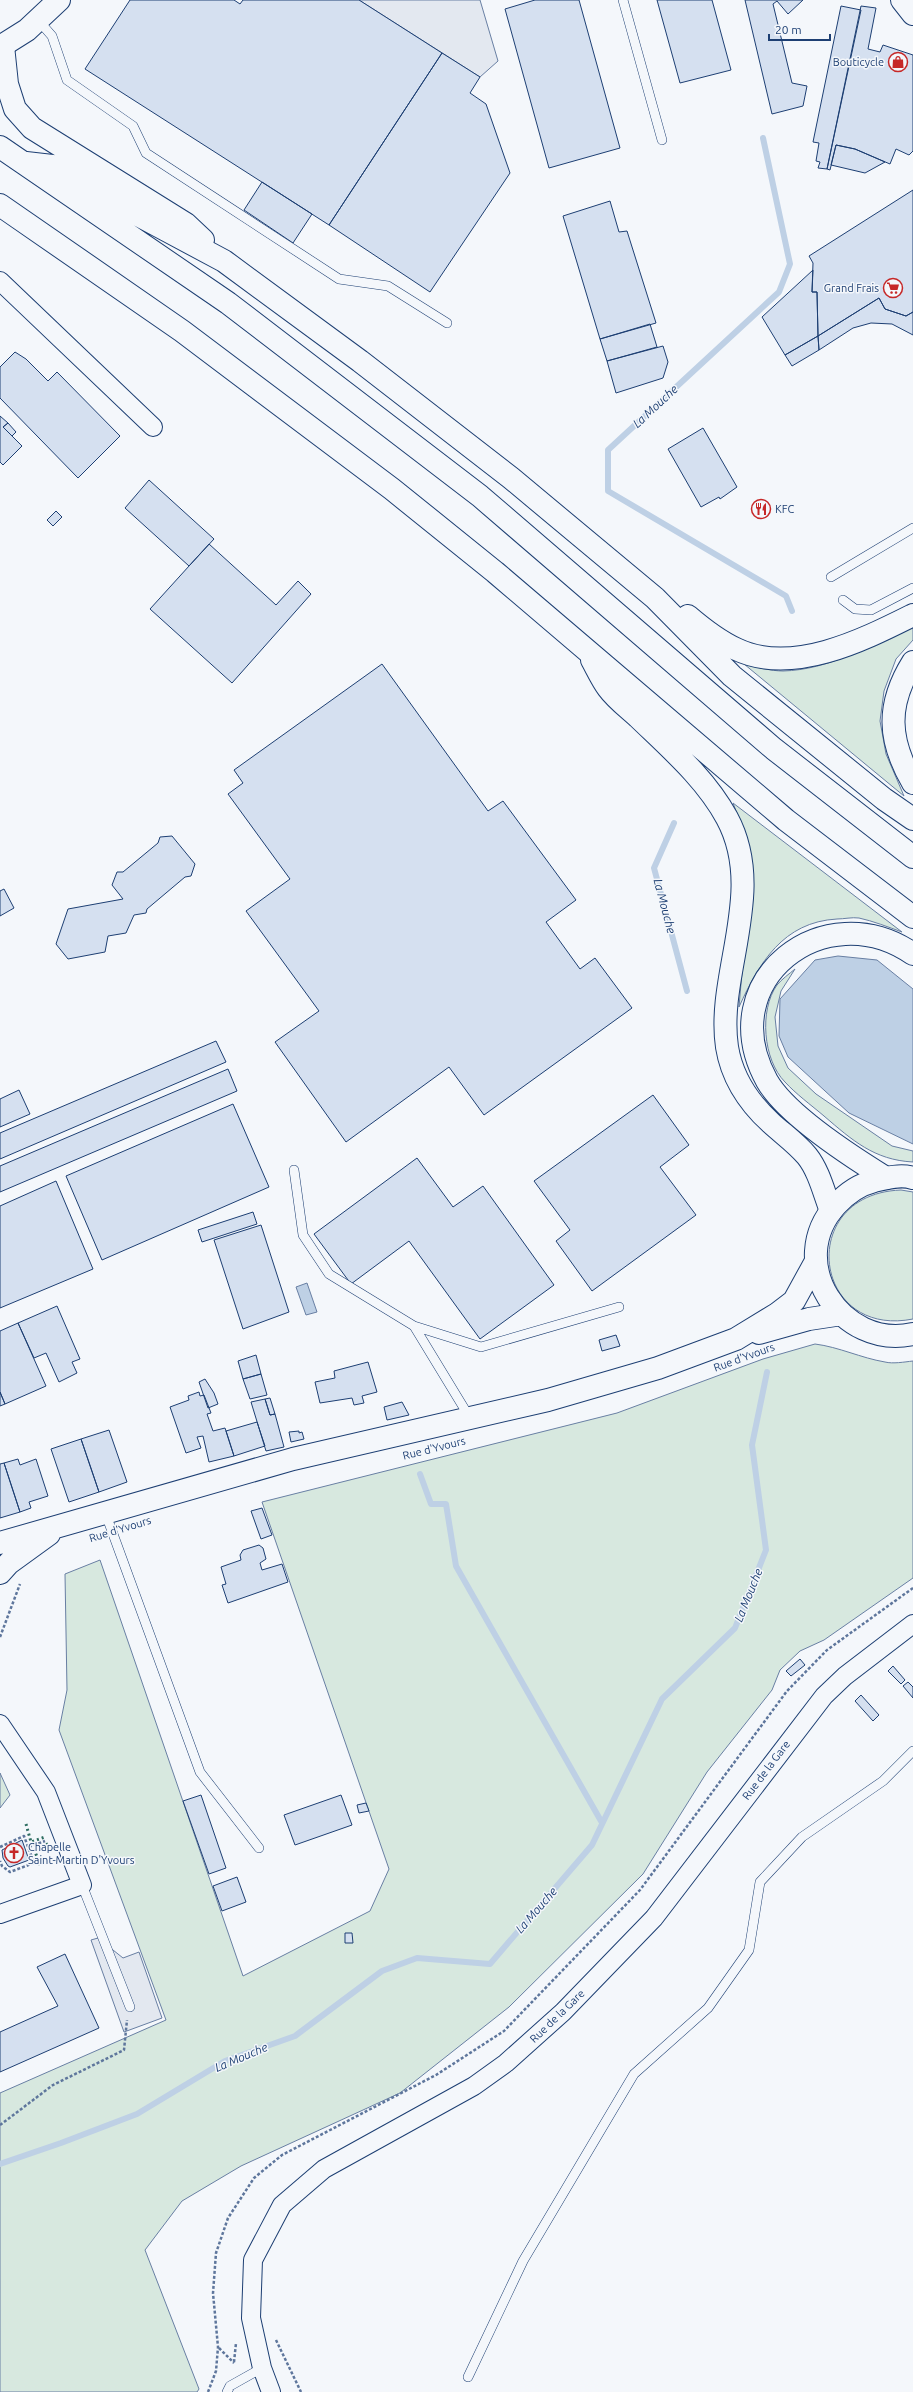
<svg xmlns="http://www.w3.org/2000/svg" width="913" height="2392" font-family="Ubuntu,sans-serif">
	<rect width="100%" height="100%" fill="#f4f7fb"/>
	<path fill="#d7e8df" stroke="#687fa3" d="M913 627V640L896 659 884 691 880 721 886 754 904 796 744 664C756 667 771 671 783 671 828 670 872 645 913 627Z
		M733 803 902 932C888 927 873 921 859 918 852 917 844 919 837 919 783 922 759 963 739 1007L742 972 739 819Z
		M795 969 781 991 775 1017 778 1046 788 1068 816 1094 892 1146 913 1151V1162C874 1160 852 1140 824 1116 811 1105 796 1094 785 1082 763 1060 759 1010 777 985 782 979 789 974 795 969Z
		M901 1190 913 1192V1319C812 1339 795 1194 901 1190Z
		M815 1344C839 1347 861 1358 885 1362 893 1364 904 1362 913 1361V1578L824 1640 800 1651 780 1670 772 1690 707 1772 643 1874 509 2007 400 2093 241 2166 182 2201 145 2250 199 2389 197 2392H0V2093L166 2020 59 1730 67 1690 65 1574 100 1560 243 1976 370 1911 389 1869 262 1502 617 1413 763 1359Z
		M0 1773 10 1795 0 1808Z"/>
	<path fill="#e3e8f0" stroke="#687fa3" d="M359 0H480L498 61 480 77Z
		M98 1938 123 1958 139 1952 162 2018 124 2032 91 1940Z"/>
	<path fill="#bed0e5" stroke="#687fa3" d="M838 956 877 960 913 989V1144L849 1113 788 1057 779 1036 780 999 815 960Z
		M307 1283 317 1312 306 1315 296 1287Z"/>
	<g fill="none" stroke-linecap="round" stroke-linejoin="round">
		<path stroke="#bed0e5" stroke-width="6" d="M763 138 790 264 779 292 608 450V491L786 596 792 611
			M674 823 654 868 687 991
			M420 1474 431 1504H446L456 1566 601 1821
			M0 2164 61 2143 137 2114 225 2061 295 2036 382 1971 417 1958 490 1964 592 1845 662 1699 735 1628 766 1550 752 1445 767 1372"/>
	</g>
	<path fill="#d5e0f0" stroke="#1d3f73" d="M130 0H234L240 4 243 0H359L442 53 329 225 85 69Z
		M535 0H579L620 148 549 168 505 9Z
		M657 0H712L731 70 680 83Z
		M745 0H803L788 14 777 1 773 4 792 83 807 86 803 106 772 114Z
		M841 6 861 10 827 169 818 168 820 162 816 161 819 143 813 142Z
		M861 6 876 8 868 49 880 52 883 45 913 55V151L909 155 896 149 890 164 855 149 836 145 830 170 827 169Z
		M442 53 480 77 470 93 486 104 510 173 430 292 329 225Z
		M836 145 855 149 885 162 865 173 831 165Z
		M262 182 312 214 293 243 244 210Z
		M913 190V312L906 316 885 309 879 298 818 336 817 292H812L813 263 809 256Z
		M610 201 619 232 627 231 656 323 600 339 563 216Z
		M813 270 812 292H817L818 336 785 355 762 317Z
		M879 298 885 309 906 316 913 312V335L892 324 871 323 853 328 819 350 818 336Z
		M650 324 657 347 607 361 600 339Z
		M818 336 819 350 792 366 785 355Z
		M663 346 668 362 663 378 616 393 607 361Z
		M15 352 26 359 48 381 57 372 120 436 78 478 0 398V367Z
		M0 416 8 423 3 427 22 446 3 465 0 462Z
		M8 423 16 432 12 436 3 427Z
		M703 428 737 487 720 499 719 497 701 507 668 449Z
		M149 480 214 539 189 566 125 508Z
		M56 511 62 517 53 526 47 520Z
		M209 544 276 605 298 581 311 594 232 683 150 609Z
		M382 664 488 811 503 801 576 900 546 922 580 969 595 958 632 1008 484 1115 449 1067 346 1142 275 1042 319 1011 246 911 290 879 228 794 243 783 234 770Z
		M172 836 195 864 191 876 185 877 147 909 146 913 134 915 126 933 108 936 105 952 68 959 56 944 68 909 123 899 112 885 117 872H123L158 843 160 837Z
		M4 889 14 908 0 916V891Z
		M216 1041 226 1062 0 1159V1133Z
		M228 1069 237 1091 0 1192V1166Z
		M19 1090 30 1114 0 1127V1099Z
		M653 1095 689 1145 660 1167 696 1215 592 1291 556 1241 570 1230 534 1181Z
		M233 1104 269 1187 102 1260 66 1176Z
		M417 1158 453 1207 483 1186 554 1285 480 1339 409 1241 351 1284 314 1234Z
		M56 1181 93 1269 0 1308V1206Z
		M253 1212 257 1224 202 1242 198 1230Z
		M261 1225 289 1312 243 1329 214 1240Z
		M57 1306 80 1359 72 1362 77 1373 59 1382 46 1353 34 1358 18 1323Z
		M18 1323 46 1386 5 1404 0 1392V1331Z
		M616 1335 620 1346 602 1351 599 1340Z
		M256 1355 261 1374 243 1379 238 1361Z
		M368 1362 377 1392 362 1396 364 1403 354 1405 352 1398 320 1403 315 1382 335 1378 334 1371Z
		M261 1374 267 1395 250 1399 243 1379Z
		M205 1379 214 1393 218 1404 208 1408 199 1382Z
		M0 1392 5 1404 0 1406Z
		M199 1392 200 1396 204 1395 211 1413 207 1414 213 1431 225 1428 234 1456 209 1462 203 1436 197 1437 201 1448 186 1453 170 1407 189 1400 188 1396Z
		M270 1398 275 1414 270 1415 265 1399Z
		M265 1399 270 1415 275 1414 284 1447 266 1451 251 1402Z
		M402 1402 409 1415 387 1420 384 1407Z
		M257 1422 265 1446 234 1456 226 1431Z
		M109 1430 127 1482 99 1492 81 1439Z
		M299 1431V1433L302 1432 304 1439 291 1442 289 1432Z
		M81 1439 99 1492 69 1502 51 1449Z
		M18 1459 20 1465 36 1459 48 1496 29 1502 31 1508 20 1512 4 1463Z
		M4 1463 20 1512 0 1518V1464Z
		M262 1508 272 1535 261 1539 251 1511Z
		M259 1545 263 1548 266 1559 260 1563 262 1570 282 1564 288 1582 228 1603 222 1585 226 1584 221 1567 241 1560 240 1555 243 1550Z
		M800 1659 805 1665 791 1676 786 1671Z
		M893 1666 905 1680 901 1684 888 1671Z
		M908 1682 913 1687V1698L903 1686Z
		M861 1695 879 1715 873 1721 855 1701Z
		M201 1795 226 1868 209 1874 183 1801Z
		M341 1795 352 1825 295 1845 284 1815Z
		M366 1803 369 1811 359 1813 357 1805Z
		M22 1840 29 1860 10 1867 8 1866 3 1858 2 1850Z
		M237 1877 246 1902 222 1911 213 1886Z
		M345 1933H352L353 1943H345Z
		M65 1954 99 2028 0 2072V2032L58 2006 37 1967Z"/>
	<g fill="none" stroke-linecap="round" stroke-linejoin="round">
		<defs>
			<path id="service" d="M623 0 662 140
				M38 20 52 36 67 80 133 126 146 153 339 279 388 286 447 323
				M831 577 913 528
				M843 600 855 609 871 610 913 588
				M294 1170 303 1235 329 1274 414 1326 470 1418
				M414 1326 481 1347 619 1307
				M105 1512 200 1772 259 1848
				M82 1885 130 2007
				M468 2377 523 2261 634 2074 708 2008 749 1950 760 1882 802 1837 883 1781 913 1751
				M227 2392 230 2386 262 2368"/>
			<path id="minor" d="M0 281 153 427
				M0 1724 46 1792 82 1885 0 1914
				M271 2392 262 2368 251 2318 253 2260 282 2205 324 2169 474 2086 506 2063 563 2012 654 1918 824 1696 845 1676 913 1624"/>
			<path id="tertiary" d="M902 0 913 14
				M0 47 27 30 59 0"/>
			<path id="secondary" d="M913 1178C901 1174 886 1178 874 1181 858 1185 847 1193 836 1205 784 1262 841 1350 913 1334
				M759 1333 809 1319 842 1314
				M0 1543 293 1459 548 1400 658 1368 736 1339 777 1314 794 1301 816 1261
				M0 1573 9 1563 49 1534"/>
			<path id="motorway" d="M3 46 7 84 15 109 32 128 186 224 203 240
				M0 147 228 303 480 496 774 749 913 857
				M26 163 61 167 138 215 224 261 360 361 511 478 655 598 732 676 884 799 913 819
				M0 205 182 331 392 489 495 572 786 820 913 917
				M688 616C702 628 719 641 736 649 792 676 863 640 913 615
				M592 660C597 669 602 680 608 688 616 699 628 708 638 717 670 748 706 779 727 818 767 892 716 974 727 1047 732 1078 748 1102 771 1123 783 1134 796 1143 807 1156 819 1171 824 1193 831 1211
				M913 662C886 705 888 740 913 783
				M886 1178C852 1157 786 1114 767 1081 711 980 825 893 913 954"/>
		</defs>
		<use href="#service" stroke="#1d3f73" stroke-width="10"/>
		<use href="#minor" stroke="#1d3f73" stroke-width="20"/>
		<use href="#tertiary" stroke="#1d3f73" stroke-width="24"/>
		<use href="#secondary" stroke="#1d3f73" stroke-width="24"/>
		<use href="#motorway" stroke="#1d3f73" stroke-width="24"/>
		<path stroke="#5e769c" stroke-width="2.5" stroke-dasharray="3 2" stroke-linecap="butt" d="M0 1637 20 1584
			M0 1847 24 1836 34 1863 10 1872 2 1866 0 1861
			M29 1847 45 1841
			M0 2125 53 2085 124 2050 127 2020
			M276 2340 301 2392
			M219 2348 234 2363
			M234 2362 236 2343
			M208 2392 216 2371 218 2347 213 2293 216 2253 228 2218 254 2178 282 2155 436 2075 504 2031 640 1890 787 1691 827 1650 913 1588"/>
		<use href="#service" stroke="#f4f7fb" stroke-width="9"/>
		<use href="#minor" stroke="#f4f7fb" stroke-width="18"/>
		<use href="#tertiary" stroke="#f4f7fb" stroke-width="22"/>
		<use href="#secondary" stroke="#f4f7fb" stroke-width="22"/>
		<use href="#motorway" stroke="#f4f7fb" stroke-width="22"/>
		<path stroke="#2c6c60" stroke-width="3" stroke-dasharray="2 3" stroke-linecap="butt" d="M26 1824 31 1842 45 1837
			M40 1865 34 1849 48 1844"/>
	</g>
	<defs>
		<symbol id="shop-ring" viewBox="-11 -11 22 22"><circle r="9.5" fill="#f4f7fb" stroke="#c62828" stroke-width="1.5"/><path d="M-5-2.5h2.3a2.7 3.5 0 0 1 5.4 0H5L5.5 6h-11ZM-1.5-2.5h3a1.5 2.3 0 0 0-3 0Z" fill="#c62828"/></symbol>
		<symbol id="supermarket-ring" viewBox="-11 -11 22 22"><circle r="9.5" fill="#f4f7fb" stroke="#c62828" stroke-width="1.5"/><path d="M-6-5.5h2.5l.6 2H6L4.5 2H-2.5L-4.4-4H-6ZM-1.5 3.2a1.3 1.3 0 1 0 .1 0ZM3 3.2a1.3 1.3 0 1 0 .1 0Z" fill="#c62828"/></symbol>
		<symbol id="restaurant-ring" viewBox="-11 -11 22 22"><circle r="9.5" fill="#f4f7fb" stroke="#c62828" stroke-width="1.5"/><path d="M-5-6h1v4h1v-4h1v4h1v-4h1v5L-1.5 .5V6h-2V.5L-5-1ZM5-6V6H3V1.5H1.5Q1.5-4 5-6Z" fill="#c62828"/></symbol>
		<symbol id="church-ring" viewBox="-11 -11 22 22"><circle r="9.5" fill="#f4f7fb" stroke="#c62828" stroke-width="1.5"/><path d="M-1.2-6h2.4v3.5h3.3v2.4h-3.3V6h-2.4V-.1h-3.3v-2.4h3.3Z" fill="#c62828"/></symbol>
	</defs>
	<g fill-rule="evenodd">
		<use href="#shop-ring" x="887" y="51" width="22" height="22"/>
		<use href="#supermarket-ring" x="882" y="277" width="22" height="22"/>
		<use href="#restaurant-ring" x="750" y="498" width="22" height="22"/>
		<use href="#church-ring" x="3" y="1842" width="22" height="22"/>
	</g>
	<g text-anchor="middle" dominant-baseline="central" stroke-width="3" stroke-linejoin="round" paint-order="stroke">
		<g font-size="11" fill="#1d3f73" stroke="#f4f7fb" text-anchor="end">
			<text x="884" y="62">Bouticycle</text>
			<text x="879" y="288">Grand Frais</text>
			<text x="775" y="509" text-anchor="start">KFC</text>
			<text x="28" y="1847" text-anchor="start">Chapelle<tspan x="28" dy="13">Saint-Martin D'Yvours</tspan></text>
		</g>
		<g font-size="11" fill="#1d3f73" stroke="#f4f7fb">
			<text transform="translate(744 1357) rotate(-20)">Rue d'Yvours</text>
			<text transform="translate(434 1448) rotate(-14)">Rue d'Yvours</text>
			<text transform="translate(120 1529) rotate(-17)">Rue d'Yvours</text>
			<text transform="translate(766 1770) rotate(-53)">Rue de la Gare</text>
			<text transform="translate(557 2016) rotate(-44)">Rue de la Gare</text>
		</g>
		<g font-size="12" font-style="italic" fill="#1d3f73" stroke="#f4f7fb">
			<text transform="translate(655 406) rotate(-43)">La Mouche</text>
			<text transform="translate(665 906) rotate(75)">La Mouche</text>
			<text transform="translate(748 1595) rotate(-68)">La Mouche</text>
			<text transform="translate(536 1910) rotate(-49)">La Mouche</text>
			<text transform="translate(241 2057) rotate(-23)">La Mouche</text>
		</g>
	</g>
	<path d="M769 34v6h61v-6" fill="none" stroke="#1d3f73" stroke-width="2"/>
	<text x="775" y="34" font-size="12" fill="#1d3f73" stroke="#f4f7fb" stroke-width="3" paint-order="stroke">20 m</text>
</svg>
